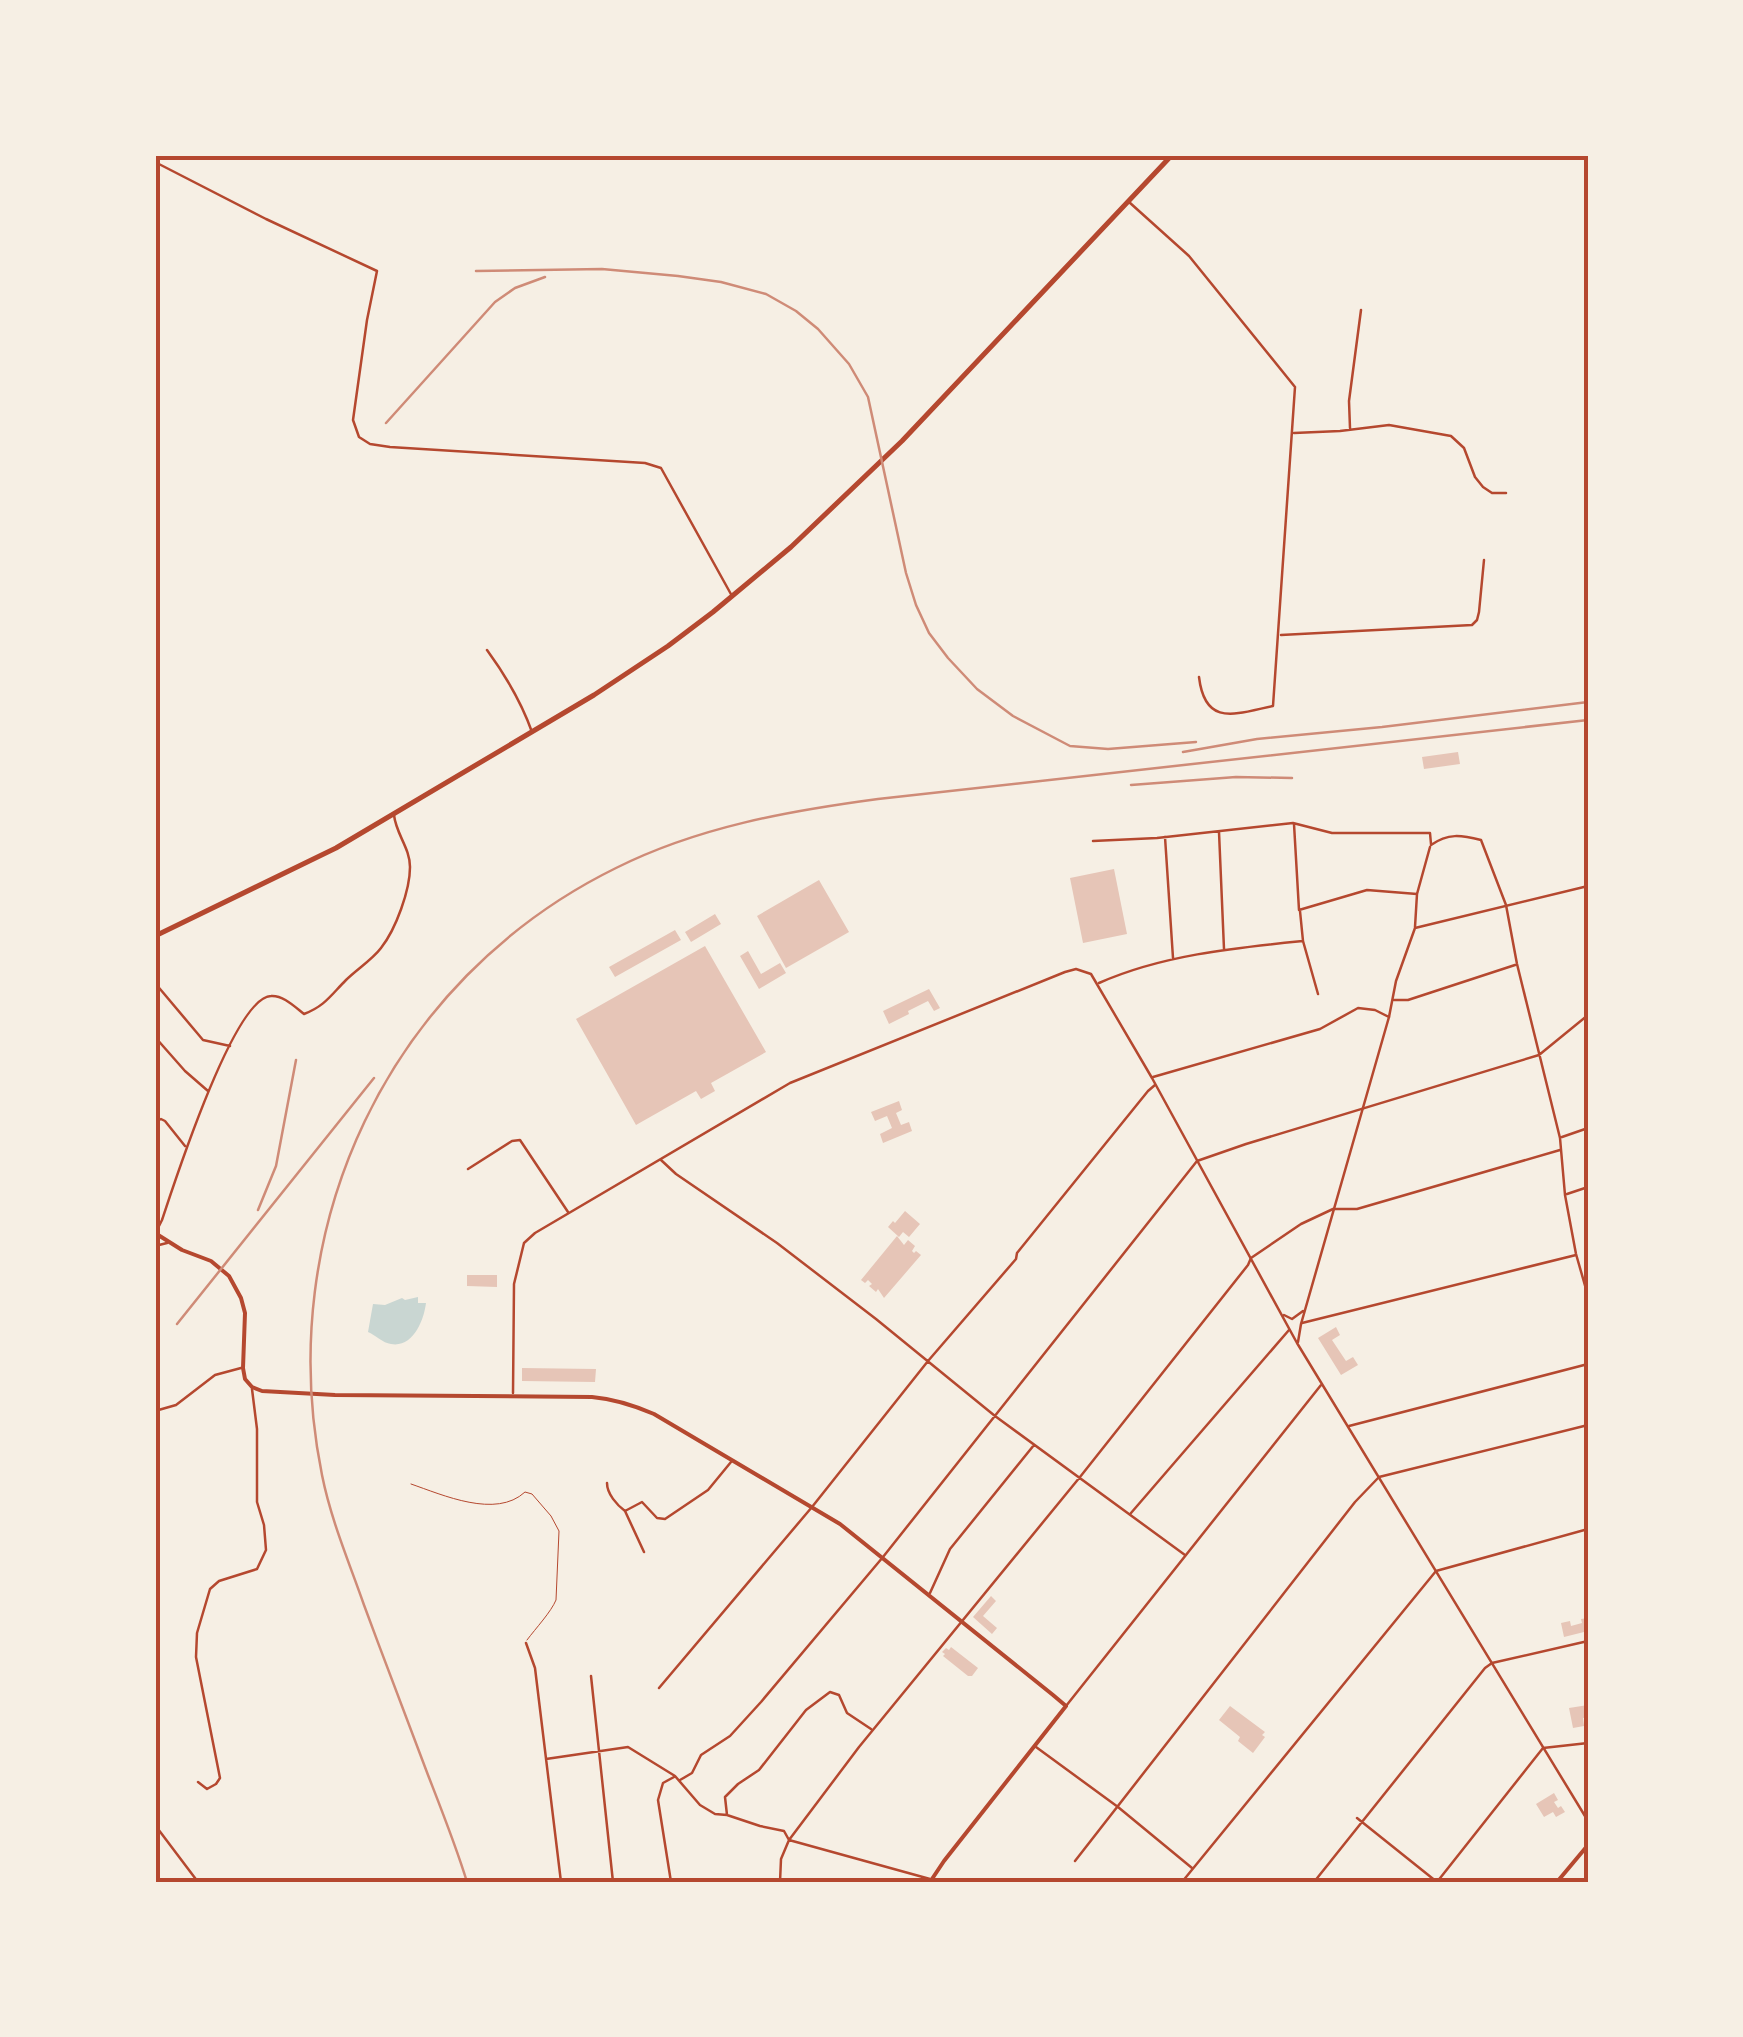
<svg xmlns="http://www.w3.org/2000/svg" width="1743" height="2037" font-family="'Exo 2',sans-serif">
	<rect width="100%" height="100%" fill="#f6efe4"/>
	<path fill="#c9d6d2" d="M418 1297V1303H426C424 1320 413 1348 391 1344 383 1343 375 1335 368 1332L373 1304 385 1305 402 1298 405 1300Z"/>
	<path fill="#e6c5b7" d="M1458 752 1460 764 1424 769 1422 757Z
		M1114 869 1127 934 1083 943 1070 878Z
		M819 880 849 932 786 968 757 916Z
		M715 914 721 924 691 942 685 932Z
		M675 930 681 940 615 977 609 967Z
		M705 946 766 1052 711 1083 715 1091 701 1099 696 1091 636 1125 576 1019Z
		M748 951 761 974 780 963 786 973 759 989 740 956Z
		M929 989 940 1008 934 1011 928 1001 908 1011 909 1014 889 1024 883 1011Z
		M899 1101 902 1110 896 1113 901 1125 909 1122 912 1131 883 1143 880 1134 892 1128 887 1116 875 1121 871 1112Z
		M905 1211 920 1224 909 1237 903 1232 899 1237 888 1227 893 1221 895 1223Z
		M897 1236 904 1245 908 1240 915 1246 912 1251 914 1253 916 1251 921 1255 884 1298 878 1289 876 1292 869 1286 872 1284 868 1280 865 1283 861 1280Z
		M467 1275H497V1287L467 1286Z
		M1336 1327 1340 1335 1332 1340 1346 1361 1353 1357 1358 1365 1341 1375 1318 1338Z
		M522 1368 596 1369 595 1382 522 1381Z
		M991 1596 996 1601 983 1616 997 1628 992 1634 973 1617Z
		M1588 1618V1631L1564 1637 1561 1623 1570 1621 1571 1626 1582 1623 1581 1619Z
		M951 1647 978 1668 972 1676H968L943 1656 945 1654 942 1652 946 1648 949 1650Z
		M1588 1705V1717L1583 1718 1584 1726 1573 1728 1569 1708Z
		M1230 1706 1265 1732 1262 1735 1265 1737 1253 1753 1238 1741 1240 1737 1219 1720Z
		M1554 1793 1558 1800 1554 1802 1558 1808 1561 1806 1565 1812 1556 1817 1553 1812 1544 1817 1536 1804Z"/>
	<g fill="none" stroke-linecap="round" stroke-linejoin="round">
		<path stroke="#b5482f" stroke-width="1" d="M411 1484C443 1495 496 1519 525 1492L532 1494 551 1516 559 1531 556 1600C551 1612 536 1628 527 1640"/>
		<path stroke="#b5482f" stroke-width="2.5" d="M155 162 266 219 377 271 367 320 353 420 359 437 370 444 390 447 645 463 661 468 732 596
			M1129 202 1189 256 1295 387 1273 706C1235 714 1205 727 1199 677
			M1350 428 1349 401 1361 310
			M1294 433 1340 431 1389 425 1451 436 1464 448 1475 477 1483 487 1492 493H1506
			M1281 635 1472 625 1477 620 1479 612 1484 560
			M487 650C506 676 521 701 532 732
			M1294 824 1299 910 1367 890 1417 894
			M1219 832 1224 949
			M1165 837 1173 958
			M1093 841 1157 838 1293 823 1332 833H1430L1431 844
			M1431 845C1448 833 1461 835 1481 840L1506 905 1517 964 1560 1138 1565 1195 1576 1254 1588 1296
			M1300 911 1303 941 1318 994
			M1415 927 1417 894 1430 847
			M155 983 203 1040 230 1046
			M1099 983C1162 955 1234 948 1303 941
			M1394 1000H1408L1515 965
			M155 1037 185 1071 208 1091
			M1153 1077 1320 1029 1358 1008 1375 1010 1389 1017
			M155 1122 161 1119 165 1121 185 1146
			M1562 1137 1588 1128
			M661 1160 676 1174 777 1243 876 1319 995 1416 1185 1555
			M468 1169 512 1141 520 1140 568 1212
			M1567 1194 1588 1187
			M156 1232 162 1220C174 1184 234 997 271 996 283 995 295 1007 304 1014 325 1006 331 995 346 980 357 969 372 960 381 948 396 929 410 890 410 867 410 848 396 834 394 815
			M155 1246 167 1243
			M1302 1323 1576 1255
			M155 1411 176 1405 215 1375 241 1368
			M1349 1426 1588 1364
			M607 1483C607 1494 617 1505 625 1511L644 1552
			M625 1511 642 1502 657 1518 665 1519 708 1490 731 1462
			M1131 1513 1289 1330
			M930 1593 950 1549 1034 1445
			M526 1643 535 1668 561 1882
			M591 1676 613 1882
			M659 1688 812 1507 928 1361 1016 1259 1017 1253 1148 1091 1155 1085
			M1036 1747 1118 1807 1192 1868
			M546 1759 628 1747 675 1776 700 1805 715 1814 727 1815 760 1826 784 1831 789 1840 930 1879
			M680 1780 692 1773 701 1755 730 1736 761 1702 883 1557 1197 1161 1246 1144 1539 1055 1588 1015
			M198 1782 207 1789 216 1784 220 1778 196 1657 197 1633 210 1589 219 1581 257 1569 266 1550 264 1525 257 1502V1429L252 1389
			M727 1815 725 1797 738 1784 759 1770 806 1710 830 1692 839 1695 847 1713 871 1729
			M1357 1818 1437 1882 1543 1748 1588 1743
			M155 1825 198 1882
			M1075 1861 1355 1502 1379 1477 1588 1425
			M671 1882 658 1800 663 1783 674 1777
			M780 1882 781 1859 789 1840 859 1747 1080 1477 1248 1265 1251 1258 1301 1224 1333 1209H1357L1560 1150
			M1182 1882 1436 1571 1588 1529
			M1314 1882 1485 1668 1492 1663 1588 1641"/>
		<path stroke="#b5482f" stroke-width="2.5" d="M1284 1315 1292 1319 1303 1311
			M1298 1342 1301 1324 1389 1017 1396 981 1415 928 1588 886
			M513 1393 514 1284 524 1243 535 1233 790 1083 1065 972 1076 969 1091 974 1152 1078 1297 1343 1588 1821
			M1066 1706 1321 1385"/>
		<path stroke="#b5482f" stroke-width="4" d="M155 1233 182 1250 211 1261 229 1276 241 1298 245 1313 243 1368 245 1379 252 1387 262 1391 335 1395 592 1397C615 1399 633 1405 654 1414L840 1524 1053 1695 1066 1706 944 1861 932 1879 940 1882
			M1557 1882 1588 1845"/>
		<path stroke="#b5482f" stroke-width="5" d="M155 936 336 848 594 695 668 646 713 612 791 547 902 441 1172 155"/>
		<path stroke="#cf8b77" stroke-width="2.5" d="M476 271 602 269 678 276 721 282 766 294 796 311 818 329 849 364 868 397 906 573 916 605 929 633 948 658 977 689 1013 716 1070 746 1108 749 1196 742
			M386 423 495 302 515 288 545 277
			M1183 752 1257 739 1382 727 1588 702
			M1131 785 1236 777 1292 778
			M258 1210 276 1166 296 1060
			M177 1324 374 1078
			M467 1882C456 1846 442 1811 428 1775 407 1719 385 1662 364 1605 349 1562 331 1520 322 1475 272 1229 388 980 616 868 698 827 788 811 878 799L1588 720"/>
	</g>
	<rect width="1743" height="2037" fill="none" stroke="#f6efe4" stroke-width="315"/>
	<rect x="158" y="158" width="1428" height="1722" fill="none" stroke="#b5482f" stroke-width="4"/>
</svg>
